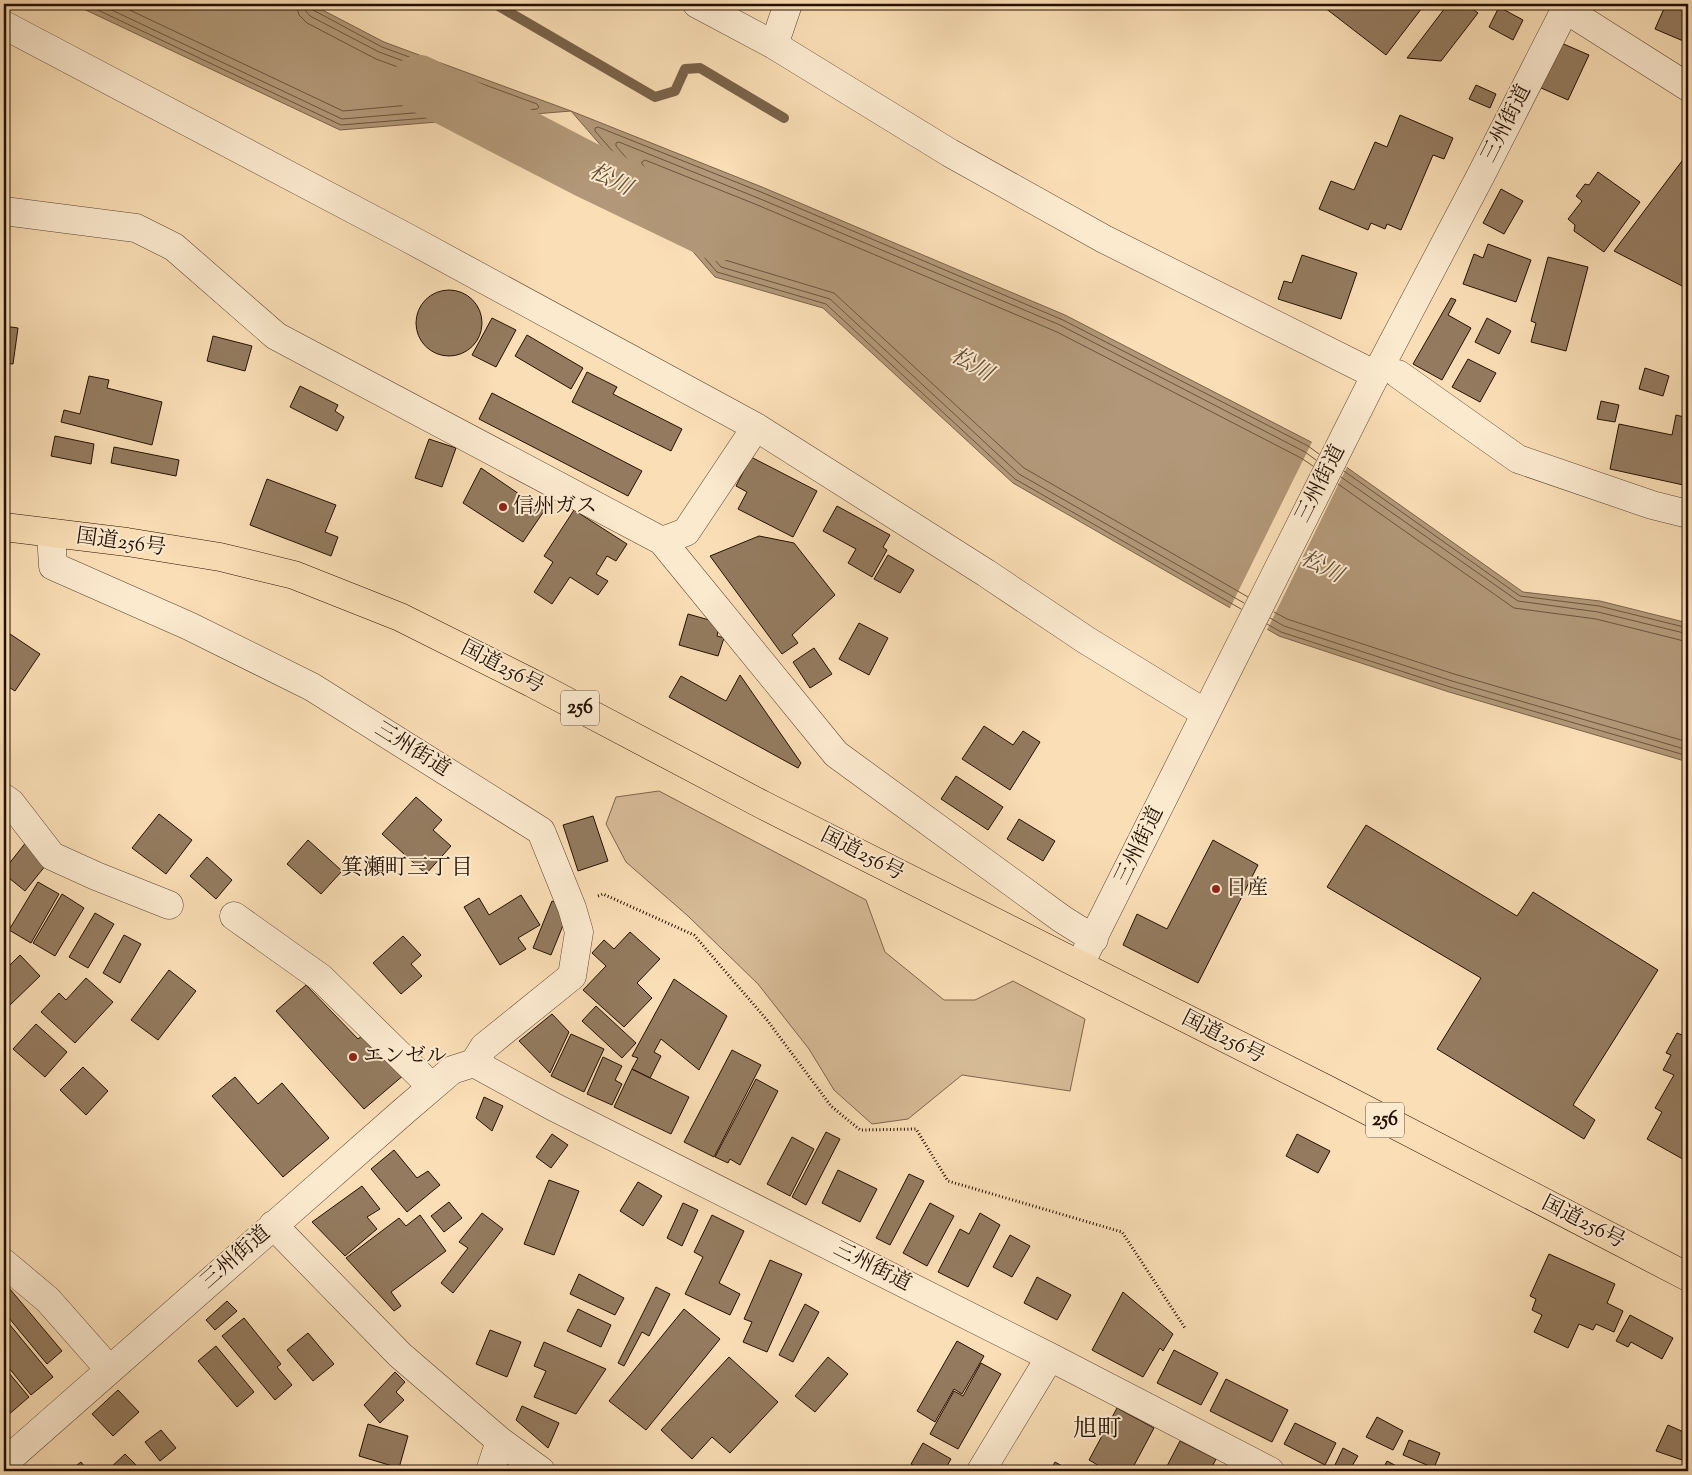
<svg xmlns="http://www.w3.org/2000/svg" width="1692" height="1475" font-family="'Sorts Mill Goudy','Noto Serif JP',serif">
	<rect width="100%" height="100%" fill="#fadeb5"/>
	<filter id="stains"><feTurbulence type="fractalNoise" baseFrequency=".004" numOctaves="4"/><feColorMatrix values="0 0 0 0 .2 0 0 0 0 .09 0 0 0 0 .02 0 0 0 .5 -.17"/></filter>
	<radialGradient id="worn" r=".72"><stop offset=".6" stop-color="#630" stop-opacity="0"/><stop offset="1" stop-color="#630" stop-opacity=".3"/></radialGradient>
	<path fill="#d6bb97" stroke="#7e664c" d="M659 791 866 900 885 952 944 1000H975L1013 981 1085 1019 1070 1091 962 1075 908 1119 872 1124 834 1090 809 1049 758 984 688 916 626 862 606 824 616 797Z"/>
	<path fill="#b29878" stroke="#7a6249" d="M73 4H311L384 42 571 111 762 187 1065 315 1311 442 1523 592 1600 601 1688 623V762L1449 692 1279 636 1013 483 823 308 715 277 571 111 340 130Z"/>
	<path fill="#fadeb5" d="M1313 440 1348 465 1266 632 1229 610Z"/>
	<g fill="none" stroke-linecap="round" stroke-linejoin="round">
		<path stroke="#6c543d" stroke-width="1" d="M85 4 341 125 537 109 539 107 537 104 382 47 313 10 310 4
			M99 4 342 119 508 105 510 103 509 100 379 52 310 16 305 10 304 4
			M117 4 343 111 476 99 474 95 376 59 307 23 299 15 296 4
			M1344 471 1520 596 1599 606 1688 628
			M1341 477 1518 601 1598 612 1688 634
			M1338 484 1514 608 1596 619 1688 642
			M1248 597 1024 468 834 293 725 260 642 164V162L645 160 755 204 1057 332 1301 458 1313 466
			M1244 603 1019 474 830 299 721 267 616 146V143L619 142 758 198 1060 325 1305 452 1316 460
			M1241 609 1015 479 826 304 717 272 595 131V128L598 127 761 192 1063 320 1308 446 1319 454
			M1274 612 1287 619 1454 674 1688 742
			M1270 618 1284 626 1452 681 1688 750
			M1267 624 1281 632 1450 687 1688 756"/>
		<path stroke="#7a6249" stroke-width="10" d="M495 4 655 97 675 91 685 69 700 68 784 118"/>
		<path stroke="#b29878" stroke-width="56" d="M419 83 585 169 718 233"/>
	</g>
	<path fill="#947b5f" stroke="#251002" d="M1320 4H1425L1386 55Z
		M1448 4H1466L1478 13 1441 61 1407 58Z
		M1666 4H1674L1688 10V43L1655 29Z
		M1499 7 1523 20 1513 40 1489 27Z
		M1559 42 1589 55 1568 100 1539 87Z
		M1476 85 1496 94 1490 108 1469 99Z
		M1400 115 1453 138 1444 159 1433 155 1401 230 1387 224 1385 229 1371 223 1368 230 1319 209 1331 181 1354 190 1375 142 1387 147Z
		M1688 153V289L1614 251Z
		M1598 172 1640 202 1604 252 1574 231 1575 225 1568 219 1582 201 1576 196 1585 184 1589 185Z
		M1501 189 1523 201 1504 234 1483 223Z
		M1488 244 1531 260 1516 302 1463 284 1474 254 1483 258Z
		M1302 255 1357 273 1341 319 1278 299 1284 281 1292 283Z
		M1548 257 1588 267 1566 351 1531 342 1536 323 1531 321Z
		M416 323a33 33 0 1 1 66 0a33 33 0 1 1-66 0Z
		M1451 298 1456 300 1448 315 1471 328 1442 380 1413 364Z
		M492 318 516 330 496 367 472 355Z
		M1487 318 1511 331 1499 354 1475 342Z
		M4 326 18 328 13 364 4 363Z
		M527 335 583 368 571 389 515 356Z
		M213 336 252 346 245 371 207 361Z
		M1468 359 1496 373 1480 402 1452 387Z
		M1645 368 1669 376 1663 396 1639 389Z
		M587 372 617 387 613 394 682 429 671 451 572 402Z
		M89 376 109 380 107 388 162 402 152 445 61 422 64 410 80 414Z
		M300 386 338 405 335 411 344 417 337 431 290 407Z
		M492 393 642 471 628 496 479 419Z
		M1601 401 1619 405 1615 422 1597 419Z
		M1676 415 1688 418V486L1610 469 1619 424 1672 435Z
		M55 436 94 444 91 464 51 456Z
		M429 439 456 448 442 487 415 478Z
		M114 447 179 460 176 476 111 463Z
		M751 457 817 491 793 537 738 509 747 492 736 486Z
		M481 468 544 511 523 542 463 503Z
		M267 479 336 505 325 532 338 537 331 556 250 525Z
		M837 506 890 535 883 547 887 550 872 577 848 563 856 549 823 531Z
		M574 510 627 544 616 561 607 556 596 574 608 581 598 595 570 577 552 604 534 592 553 562 544 556Z
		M759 536 794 543 835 595 792 635 798 643 782 654 710 556Z
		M888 555 914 570 900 593 874 579Z
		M688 614 720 623 717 636 724 638 718 656 679 645Z
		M859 623 888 638 869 675 839 659Z
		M4 630 40 654 15 691 4 684Z
		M814 648 832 674 810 688 793 662Z
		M740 675 801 763 798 768 669 697 681 676 726 701Z
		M984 726 1013 745 1023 731 1040 742 1010 790 962 759Z
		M956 776 1003 807 988 830 941 799Z
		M416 797 442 820 433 830 451 846 426 874 382 834Z
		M159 814 192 840 166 874 132 848Z
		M593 816 608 861 578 871 563 825Z
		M1019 819 1055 841 1043 861 1007 839Z
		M1366 825 1517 916 1533 892 1658 970 1573 1105 1595 1120 1584 1139 1437 1049 1481 978 1327 887Z
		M308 840 342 871 321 894 287 864Z
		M1213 840 1258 865 1198 983 1123 945 1137 914 1167 929Z
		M27 841 50 860 25 891 4 874V870Z
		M207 857 232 880 216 899 190 876Z
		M38 882 59 894 31 943 9 930Z
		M62 894 84 908 55 956 33 943Z
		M521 895 540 925 518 938 526 949 500 965 464 907 479 898 489 915Z
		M552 901 558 904 564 923 551 955 533 948Z
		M95 913 114 924 88 968 69 957Z
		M630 932 660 959 637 983 652 998 624 1027 583 990 606 966 592 953 604 940 614 949Z
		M124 935 141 944 120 983 103 973Z
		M403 936 421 955 411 964 422 976 401 994 373 963Z
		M20 955 40 976 10 1005 4 999V971Z
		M169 970 196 991 158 1040 131 1020Z
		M86 978 113 1002 75 1043 41 1012 59 993 66 1000Z
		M674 979 727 1016 699 1070 661 1039 654 1052 661 1056 650 1078 632 1069 638 1058 632 1056Z
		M306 985 358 1039 368 1031 405 1074 364 1109 276 1011Z
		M596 1006 636 1043 622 1058 582 1021Z
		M552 1014 569 1032 550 1073 519 1041Z
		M1688 1023V1162L1647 1139 1662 1112 1655 1108 1674 1075 1663 1070 1671 1055 1666 1053 1677 1033 1682 1035Z
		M36 1024 67 1052 45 1077 13 1049Z
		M571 1034 604 1049 584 1092 551 1076Z
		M732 1050 761 1065 714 1157 684 1142Z
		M603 1057 622 1066 615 1080 622 1084 612 1105 587 1094Z
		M83 1067 108 1091 86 1115 60 1090Z
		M632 1069 689 1097 671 1134 614 1107Z
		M235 1077 258 1104 282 1083 329 1138 283 1177 212 1096Z
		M756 1079 778 1091 740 1165 730 1159 728 1163 715 1157Z
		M484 1097 503 1106 492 1131 476 1118Z
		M826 1132 840 1139 806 1205 792 1197Z
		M552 1134 568 1145 551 1168 536 1157Z
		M1297 1134 1330 1151 1318 1173 1286 1156Z
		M792 1137 814 1149 790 1196 767 1184Z
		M394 1150 417 1178 428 1171 440 1185 407 1212 371 1169Z
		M838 1170 877 1189 860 1222 822 1203Z
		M909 1174 924 1181 890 1245 876 1238Z
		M549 1180 579 1191 554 1255 524 1244Z
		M638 1182 662 1196 643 1226 620 1211Z
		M362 1186 380 1209 367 1217 377 1229 345 1256 312 1222Z
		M449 1202 462 1218 444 1232 431 1216Z
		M683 1203 698 1210 682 1246 667 1238Z
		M930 1203 954 1216 927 1266 903 1253Z
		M482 1213 503 1229 453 1293 441 1283 468 1248 459 1242Z
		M980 1213 1000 1225 968 1287 938 1272 960 1229 969 1234Z
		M420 1215 446 1251 391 1292 401 1306 394 1311 346 1258 399 1218 406 1226Z
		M712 1215 744 1231 719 1283 740 1294 730 1315 685 1294 703 1257 694 1252Z
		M1010 1235 1030 1246 1012 1277 993 1267Z
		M1549 1254 1615 1284 1607 1303 1623 1311 1614 1332 1596 1324 1593 1330 1579 1324 1568 1348 1534 1332 1542 1315 1532 1310 1536 1299 1530 1296Z
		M770 1260 802 1274 767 1352 743 1342 752 1322 744 1319Z
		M579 1274 624 1298 615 1315 570 1294Z
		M1037 1277 1071 1295 1057 1320 1024 1303Z
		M4 1282 62 1351 47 1364 4 1312Z
		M656 1287 670 1294 649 1336 642 1332 624 1366 618 1363Z
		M1123 1292 1173 1334 1163 1351 1160 1348 1143 1377 1092 1350Z
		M227 1301 237 1311 215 1330 206 1320Z
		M805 1304 819 1312 793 1362 779 1355Z
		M578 1309 611 1325 601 1347 567 1331Z
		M684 1309 720 1339 646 1430 609 1401Z
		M1630 1315 1673 1338 1662 1359 1631 1342 1628 1347 1616 1341Z
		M244 1318 281 1364 277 1367 292 1385 275 1400 222 1336Z
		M10 1325 53 1377 31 1395 4 1362V1330Z
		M490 1330 521 1342 507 1377 476 1364Z
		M308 1333 334 1364 313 1381 287 1350Z
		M957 1341 984 1356 962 1394 954 1389 935 1422 917 1411Z
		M544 1342 606 1369 576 1414 534 1397 546 1371 534 1366Z
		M216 1346 254 1392 237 1407 198 1361Z
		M1174 1350 1218 1373 1201 1405 1157 1383Z
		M729 1357 778 1402 730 1453 712 1437 692 1459 661 1430Z
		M828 1357 848 1374 815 1412 795 1396Z
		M981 1363 1001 1374 958 1449 930 1434 954 1391 963 1396Z
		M4 1367 29 1397 7 1416 4 1412Z
		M395 1372 405 1382 396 1392 404 1400 380 1423 364 1405Z
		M1226 1379 1288 1410 1272 1442 1210 1411Z
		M118 1390 139 1412 113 1436 92 1414Z
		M522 1406 559 1423 548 1448 516 1420Z
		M1117 1408 1154 1428 1131 1471H1108L1089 1460Z
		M1377 1417 1403 1431 1393 1450 1366 1437Z
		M1295 1423 1336 1443 1325 1465 1284 1444Z
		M368 1424 408 1436 399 1468 359 1456Z
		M1668 1425 1688 1434V1462L1656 1451Z
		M161 1430 176 1448 160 1461 145 1442Z
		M1409 1440 1440 1453 1434 1468 1403 1455Z
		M1180 1441 1216 1459 1210 1471H1169L1165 1470Z
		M923 1443 951 1459 944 1471H924L911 1464Z
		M1343 1448 1358 1456 1349 1471H1342L1334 1467Z
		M125 1454 142 1471H107Z
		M1387 1461 1406 1471H1382Z
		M81 1462 88 1471H69Z
		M1055 1462 1071 1471H1050Z
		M359 1467 373 1471H358Z"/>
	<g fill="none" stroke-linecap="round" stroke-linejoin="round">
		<defs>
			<path id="minor" d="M697 4 774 45 788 4
				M1565 9 1688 87
				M4 25 406 237 756 427 986 573 1086 640 1205 713
				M774 45 950 153 1104 239 1376 375
				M4 211 136 228 174 247 276 336 662 541 836 754 1062 919 1094 939
				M1398 374 1518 459 1652 505 1688 514
				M662 541 686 532 756 427
				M4 798 11 803 52 856 96 876 169 905
				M234 916 321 978 432 1087
				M1085 954 1370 386 1481 175 1568 4
				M474 1063 554 1107 1050 1357 1270 1471
				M273 1225 400 1355 500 1441 541 1471
				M4 1263 48 1300 109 1369
				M4 1463 404 1111 452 1070 474 1063 484 1047 572 976 579 932 572 908 541 831 312 687 189 626 53 566 51 533
				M490 1471 500 1441
				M981 1471 1050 1357"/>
			<path id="highway" d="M4 527 127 542 220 557 294 575 400 617 532 683 763 805 1328 1090 1688 1277"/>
		</defs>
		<use href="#minor" stroke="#5a442f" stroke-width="29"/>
		<use href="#highway" stroke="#251002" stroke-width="29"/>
		<path stroke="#251002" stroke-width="3" stroke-dasharray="1 2.5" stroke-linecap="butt" d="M598 896 603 894 694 935 767 1020 831 1106 860 1130 916 1129 948 1181 1122 1232 1185 1328"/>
		<use href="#minor" stroke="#fceacf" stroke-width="28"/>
		<use href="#highway" stroke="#fadeb5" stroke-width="28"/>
	</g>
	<g fill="#8f2418" stroke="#fceacf" stroke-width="2">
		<circle cx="503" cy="507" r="5"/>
		<circle cx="1216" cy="889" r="5"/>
		<circle cx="353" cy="1057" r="5"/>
	</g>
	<g text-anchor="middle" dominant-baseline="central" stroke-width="4" stroke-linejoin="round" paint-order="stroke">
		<g fill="#fceacf" stroke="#665140" stroke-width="1">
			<rect x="561" y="690.5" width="38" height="35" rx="4"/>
			<rect x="1366" y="1102.5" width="38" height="35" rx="4"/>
		</g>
		<g font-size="20" font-weight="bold" fill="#251002">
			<text x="580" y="708">256</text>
			<text x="1385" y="1120">256</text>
		</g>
		<g font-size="21" fill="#251002" stroke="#fceacf">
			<text transform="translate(1507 124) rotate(-63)">三州街道</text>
			<text transform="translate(1321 484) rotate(-63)">三州街道</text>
			<text transform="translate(121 543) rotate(8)">国道256号</text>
			<text transform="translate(502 668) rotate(27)">国道256号</text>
			<text transform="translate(412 750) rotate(32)">三州街道</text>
			<text transform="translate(1140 846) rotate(-64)">三州街道</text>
			<text transform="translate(862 855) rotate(27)">国道256号</text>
			<text transform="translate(1223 1038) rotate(27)">国道256号</text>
			<text transform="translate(1583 1223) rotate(27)">国道256号</text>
			<text transform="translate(236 1258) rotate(-41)">三州街道</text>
			<text transform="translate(872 1267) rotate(27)">三州街道</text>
		</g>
		<g font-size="21" fill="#251002" stroke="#fceacf" text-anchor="start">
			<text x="513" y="507">信州ガス</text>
			<text x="1226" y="889">日産</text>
			<text x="363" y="1057">エンゼル</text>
		</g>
		<g font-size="22" font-style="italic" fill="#644d37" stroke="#fceacf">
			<text transform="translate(610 181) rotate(26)">松川</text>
			<text transform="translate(971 366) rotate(30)">松川</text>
			<text transform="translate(1321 568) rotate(27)">松川</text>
		</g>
		<g font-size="22" fill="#251002" stroke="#fceacf">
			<text x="407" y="869">箕瀬町三丁目</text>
		</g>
		<g font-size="24" fill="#251002" stroke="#fceacf">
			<text x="1097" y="1430">旭町</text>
		</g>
	</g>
	<rect width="1692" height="1475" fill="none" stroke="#fadeb5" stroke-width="20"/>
	<rect x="5" y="5" width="1682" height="1465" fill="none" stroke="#251002" stroke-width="2.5"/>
	<rect x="10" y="10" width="1672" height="1455" fill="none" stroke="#251002"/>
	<rect width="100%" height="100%" filter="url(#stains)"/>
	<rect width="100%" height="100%" fill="url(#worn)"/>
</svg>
